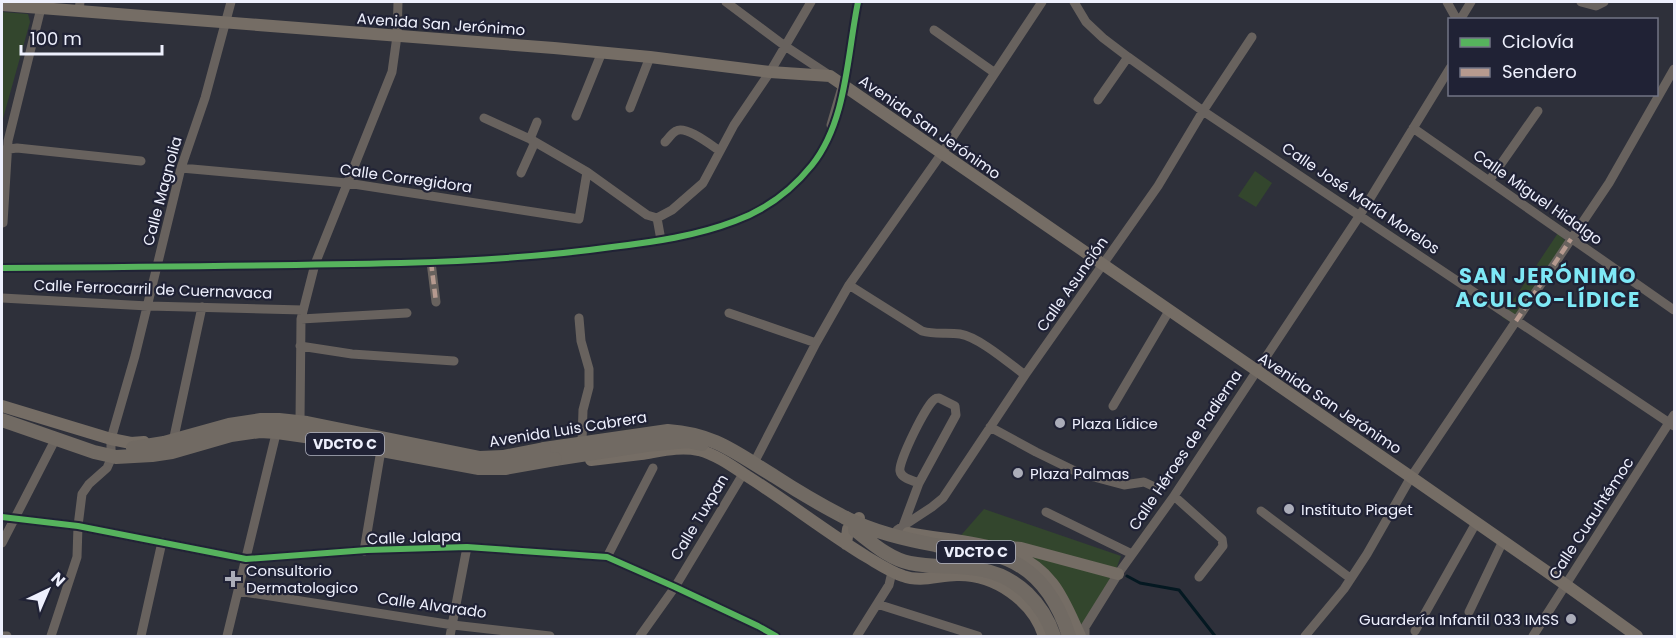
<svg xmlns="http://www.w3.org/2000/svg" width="1676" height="638" font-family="Poppins,sans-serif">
	<rect width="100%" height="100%" fill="#2e303a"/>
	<path fill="#33462d" d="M2 12 28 14 30 22 2 122Z
		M1255 171 1272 183 1256 207 1238 196Z
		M1558 233 1569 245 1517 326 1502 317Z
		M984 509 1121 556 1115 572 1084 627 1030 567 956 541Z"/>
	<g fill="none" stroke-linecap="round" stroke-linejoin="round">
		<path stroke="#041821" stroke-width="3" d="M1127 576 1140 583 1179 590 1215 636"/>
		<path stroke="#68625e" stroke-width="9" d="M726 2 785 46 829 75
			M1074 2 1086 22 1103 38 1128 57 1203 111 1674 426
			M1447 2 1457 20
			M1581 2 1596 6 1604 2
			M79 11 80 2
			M1460 20 1471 2
			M934 30 995 73
			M1098 100 1128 57
			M630 108 650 57
			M576 116 602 52
			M484 118 530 139 587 172 647 215 657 218
			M831 125 843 84
			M1413 128 1674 310
			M530 139 537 122
			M665 142C668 139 672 133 676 131 686 125 712 146 720 151
			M2 150 17 148 141 161
			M181 168 347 183 579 219 587 172
			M521 173 535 142
			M1489 181 1538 111
			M657 218 672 210 703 183 734 125 770 72 811 2
			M657 218 661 240
			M3 223 8 141 41 8
			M431 262 436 302
			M849 285 922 331C935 335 947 332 960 334 979 337 1010 364 1025 375
			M2 298 148 306 303 310
			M729 313 816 343
			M579 318 581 341 589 369V387L583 410 582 441
			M301 319 407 313
			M300 346 352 354 454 361
			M1113 406 1169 311
			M300 421 301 319 315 264 392 72 397 36 398 2
			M990 427 1036 452 1079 473 1124 485 1144 482 1157 488
			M174 437 202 307
			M756 459 816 343 849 285 942 153 1042 2
			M1174 496 1222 539 1223 546 1199 577
			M1261 511 1350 578
			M1046 512 1132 554
			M2 517 78 526 246 559 367 550 467 547 607 557 675 587 758 626 776 636
			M903 526 919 483 956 415 955 406 939 398C938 398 936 398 935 399 927 403 898 462 900 471 901 478 913 481 919 483
			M897 530 932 507 943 498 1025 375 1158 186 1203 111 1252 37
			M2 543 54 442
			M364 551 380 456
			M607 557 653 468
			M238 591 453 625 550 636
			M877 604 978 636
			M1469 612 1503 541
			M1415 631 1476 523
			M2 636H7
			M51 636 77 557 78 526 82 494 89 484 107 468 111 459V439L135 356 181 168 205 98 231 2
			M141 636 162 542
			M227 636 276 434
			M450 636 467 547
			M640 636 675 587 743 474
			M857 636 889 585 892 572
			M1085 636V627L1118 574 1174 496 1360 215 1450 68
			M1305 636 1344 589 1367 554 1411 477 1609 183 1674 69
			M1533 636 1674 415"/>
		<path stroke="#756d65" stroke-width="12" d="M2 5 554 48 650 57 770 72 830 76 1411 477 1566 585 1637 636
			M2 406 111 439 131 443 144 442
			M591 460C608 458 624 456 641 454 661 451 679 446 699 450 717 455 732 466 747 476 788 502 826 532 867 557 879 564 891 572 903 576 921 583 939 575 957 575 995 574 1033 601 1044 636
			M908 533C957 543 1018 539 1052 583 1064 598 1072 619 1080 636
			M846 544 848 529 859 518
			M1008 547 1021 548 1118 574"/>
		<path stroke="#716a63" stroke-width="14" d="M544 449 668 431C714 434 736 453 774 476 797 491 821 505 846 518
			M555 459 646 445 687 441 702 444"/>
		<path stroke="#716a63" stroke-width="14" d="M2 420 94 452 116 457 152 455 172 452 231 435 260 431 277 432 312 437 479 468H505L555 459
			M133 448 164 443 229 425 261 420H279L307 423 480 458 503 457 544 449
			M846 518C874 532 904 539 935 545 955 548 975 550 994 555 1035 565 1057 599 1069 636
			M855 530C871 542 889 559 910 563 934 568 959 565 983 570 1018 577 1043 604 1054 636"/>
		<path stroke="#b69a8f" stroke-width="4.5" stroke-dasharray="9 4.5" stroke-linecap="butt" d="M431 262 436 302
			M1516 321 1571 239"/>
		<defs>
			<path id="cycleway" d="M2 268C135 267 268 266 401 263 472 261 542 257 612 247 654 242 696 236 735 221 765 210 792 190 812 165 847 121 847 55 858 2
				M2 517 78 526 246 559 367 550 467 547 607 557 675 587 758 626 776 636"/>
		</defs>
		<use href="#cycleway" stroke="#202235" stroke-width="10"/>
		<use href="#cycleway" stroke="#56b35d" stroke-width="6"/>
	</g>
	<g fill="#abadb9" stroke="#202235" stroke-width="2">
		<circle cx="1060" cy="423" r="6"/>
		<circle cx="1018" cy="473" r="6"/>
		<circle cx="1289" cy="509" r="6"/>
		<path d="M230 570h6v6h6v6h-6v6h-6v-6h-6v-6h6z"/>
		<circle cx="1571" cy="619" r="6"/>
	</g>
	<g text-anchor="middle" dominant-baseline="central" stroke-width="4.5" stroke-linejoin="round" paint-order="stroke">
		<g fill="#202235" stroke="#b0b2c1" stroke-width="1.5">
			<rect x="306" y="433" width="78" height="22" rx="4.5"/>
			<rect x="937" y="541" width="78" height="22" rx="4.5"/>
		</g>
		<g font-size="14" font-weight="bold" fill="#eef0fd">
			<text x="345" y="444">VDCTO C</text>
			<text x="976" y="552">VDCTO C</text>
		</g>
		<g font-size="15" fill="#eef0fd" stroke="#202235">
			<text transform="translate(441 24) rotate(4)">Avenida San Jerónimo</text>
			<text transform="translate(930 127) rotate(35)">Avenida San Jerónimo</text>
			<text transform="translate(406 178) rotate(8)">Calle Corregidora</text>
			<text transform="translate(162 191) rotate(-75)">Calle Magnolia</text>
			<text transform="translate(1538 197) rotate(35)">Calle Miguel Hidalgo</text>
			<text transform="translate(1361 198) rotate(34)">Calle José María Morelos</text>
			<text transform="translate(1072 284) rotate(-55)">Calle Asunción</text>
			<text transform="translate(153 289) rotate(2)">Calle Ferrocarril de Cuernavaca</text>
			<text transform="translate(1330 403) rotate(34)">Avenida San Jerónimo</text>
			<text transform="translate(568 429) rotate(-9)">Avenida Luis Cabrera</text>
			<text transform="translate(1185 450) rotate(-56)">Calle Héroes de Padierna</text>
			<text transform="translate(699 517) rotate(-59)">Calle Tuxpan</text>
			<text transform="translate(1591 518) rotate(-57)">Calle Cuauhtémoc</text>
			<text transform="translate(414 537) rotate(-2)">Calle Jalapa</text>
			<text transform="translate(432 605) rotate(8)">Calle Alvarado</text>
		</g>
		<g font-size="15" fill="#eef0fd" stroke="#202235" text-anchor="start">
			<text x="1072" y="423">Plaza Lídice</text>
			<text x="1030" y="473">Plaza Palmas</text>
			<text x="1301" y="509">Instituto Piaget</text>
			<text x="246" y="570">Consultorio<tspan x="246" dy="17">Dermatologico</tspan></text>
			<text x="1559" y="619" text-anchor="end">Guardería Infantil 033 IMSS</text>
		</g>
		<g font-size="21" font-weight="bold" letter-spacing="1.5" fill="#7ee8f6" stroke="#202235">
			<text x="1548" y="275">SAN JERÓNIMO<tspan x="1548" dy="24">ACULCO-LÍDICE</tspan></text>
		</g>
	</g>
	<rect width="1676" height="638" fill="none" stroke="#eef0fd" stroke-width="6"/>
	<rect x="1448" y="18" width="210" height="78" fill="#202235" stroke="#727485" stroke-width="1.5"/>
	<rect x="1460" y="38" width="30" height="9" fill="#56b35d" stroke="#727485" stroke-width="1.5"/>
	<text x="1502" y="48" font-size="18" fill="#eef0fd">Ciclovía</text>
	<rect x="1460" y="68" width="30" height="9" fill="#b69a8f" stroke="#727485" stroke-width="1.5"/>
	<text x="1502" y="78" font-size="18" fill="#eef0fd">Sendero</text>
	<g transform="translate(48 590) rotate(44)" stroke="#202235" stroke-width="4.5" paint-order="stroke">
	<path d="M0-4.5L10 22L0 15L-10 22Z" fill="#eef0fd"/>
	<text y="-9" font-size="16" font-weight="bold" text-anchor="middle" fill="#eef0fd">N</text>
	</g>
	<path d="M21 45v9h141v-9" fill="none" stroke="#eef0fd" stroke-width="3"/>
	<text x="30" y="45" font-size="18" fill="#eef0fd" stroke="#202235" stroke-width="4.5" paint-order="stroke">100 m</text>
</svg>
